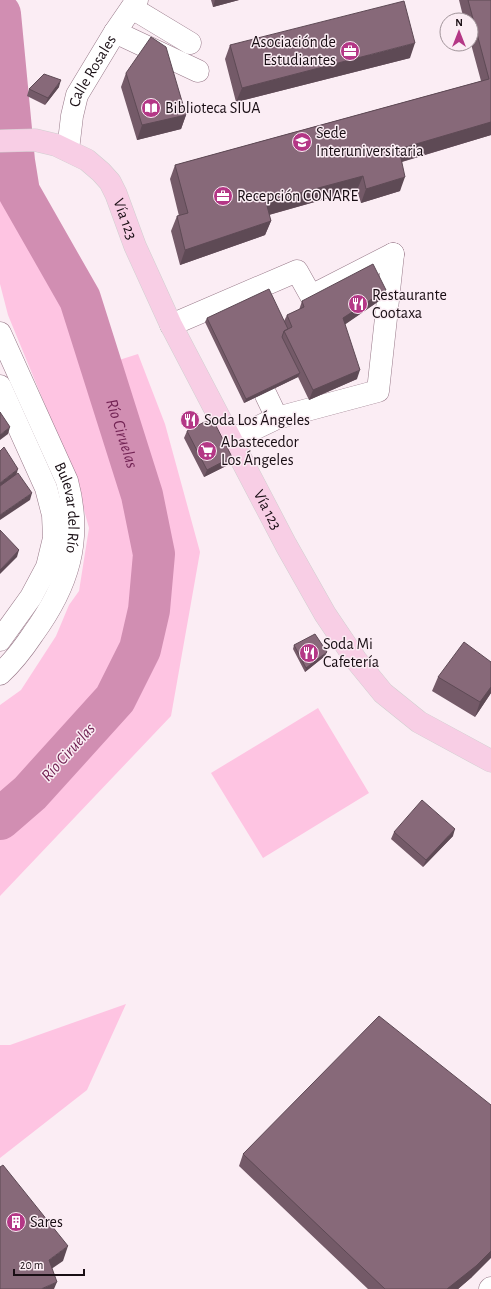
<svg xmlns="http://www.w3.org/2000/svg" width="491" height="1289" font-family="'Alegreya Sans',sans-serif">
	<rect width="100%" height="100%" fill="#fbedf4"/>
	<path fill="#fec4e2" d="M12 167 16 197 76 305 94 368 138 354 165 424 200 552 171 716 0 896V705L21 690 56 636 69 605 79 591 89 528 75 478 8 315 0 284V169Z
		M318 708 369 793 263 858 211 773Z
		M126 1004 87 1090 0 1158V1045H10Z"/>
	<g fill="none" stroke-linecap="round" stroke-linejoin="round">
		<path stroke="#d18eb2" stroke-width="42" id="s1" d="M0 14 14 161 19 192 80 299 142 495 154 554 149 610 140 649 115 699 30 793 0 819"/>
		<defs>
			<g id="minor">
				<path d="M132 8 190 43"/>
				<path d="M115 32 198 71"/>
				<path id="s2" d="M68 150 72 116 77 95 115 32 137 0"/>
				<path d="M171 325 297 271 311 296 393 254"/>
				<path id="s3" d="M0 333 67 481C83 540 68 586 33 634 23 649 13 662 0 674"/>
				<path d="M252 366 277 418"/>
				<path d="M0 386 46 488 53 515 54 538 47 567 31 597 0 640"/>
				<path d="M231 440 277 418 378 391 393 254"/>
				<path d="M490 1289 491 1288"/>
			</g>
			<g id="major">
				<path id="s4" d="M0 141 35 140 56 145 87 160 101 172 110 182 116 194 135 246 171 325 286 545 325 614 356 660 383 693 419 722 491 761"/>
			</g>
		</defs>
		<use href="#minor" stroke="#977888" stroke-width="23"/>
		<use href="#major" stroke="#d1cfd0" stroke-width="23"/>
		<use href="#minor" stroke="#fff" stroke-width="22"/>
		<use href="#major" stroke="#f8cee5" stroke-width="22"/>
	</g>
	<path fill="#745a68" d="M211 0H239L213 7Z
		M459 0H491V135L402 162 400 191 361 203 357 190 269 215 271 221 265 235 180 265 171 231 177 216H179L170 179 175 165 481 81 471 44V20H464Z
		M230 45 410 58 236 102 225 59Z
		M126 73 186 115 181 129 137 140 121 87Z
		M59 87 45 105 27 96 29 89Z
		M386 290 382 299 345 324 357 379 309 400 298 377 244 403 205 322 207 318 284 321 287 315 299 310 302 301Z
		M187 431 232 457 230 464 204 477 184 438Z
		M294 645 325 656 305 672 293 649Z
		M491 662V693L475 717 432 691 438 677Z
		M394 832 453 836 423 867 391 839Z
		M243 1154 472 1277 458 1289H368L239 1166Z"/>
	<path fill="#5e4a55" d="M215 0H239L213 7Z
		M415 43 410 58 236 102 242 88Z
		M61 80 59 87 45 105 48 98Z
		M186 115 181 129 137 140 142 125Z
		M491 122V135L394 164 399 149Z
		M363 176 357 190 261 217 266 202Z
		M405 177 400 191 361 203 366 189Z
		M271 221 265 235 180 265 185 250Z
		M386 290 382 299 340 328 343 318Z
		M360 370 357 379 309 400 313 390Z
		M300 373 298 377 244 403 246 399Z
		M10 427 8 434 0 440V435Z
		M232 457 230 464 204 477 207 470Z
		M18 469 16 476 0 488V483Z
		M32 493 30 500 0 520V515Z
		M19 550 17 557 0 574V570Z
		M327 652 325 656 305 672 306 668Z
		M491 687V693L475 717 480 702Z
		M455 829 453 836 423 867 426 860Z
		M68 1246 63 1261 44 1274 49 1260Z
		M491 1251V1258L472 1277 458 1289H447Z
		M57 1282 54 1289H41Z"/>
	<path fill="#876979" stroke="#5e4a55" d="M468 0H491V122L399 149 405 177 366 189 363 176 266 202 271 221 185 250 177 216 188 213 175 165 489 79Z
		M404 1 415 43 242 88 230 45Z
		M151 37 166 47 186 115 142 125 126 73Z
		M44 74 61 80 48 98 29 89Z
		M373 264 386 290 343 318 360 370 313 390 284 331 292 327 287 315 304 307 302 301Z
		M269 289 288 329 284 331 282 337 300 373 246 399 207 318Z
		M0 412 10 427 0 435Z
		M212 418 232 457 207 470 187 431Z
		M4 447 18 469 0 483V451Z
		M18 473 32 493 0 515V486Z
		M0 530 19 550 0 570Z
		M315 634 327 652 306 668 294 645Z
		M464 642 491 662V687L480 702 438 677Z
		M422 800 455 829 426 860 394 832Z
		M379 1016 491 1105V1251L476 1266 447 1289H385L243 1154Z
		M3 1165 68 1246 49 1260 57 1282 41 1289H0V1167Z"/>
	<defs>
		<symbol id="office-disc" viewBox="-11 -11 22 22"><circle r="9.5" fill="#b43786" stroke="#fbedf4"/><path d="M-6-3h4V-5.5h4V-3h4V5H-6ZM-1-4.5V-3h2v-1.5ZM-6 0V1H6V0Z" fill="#fff"/></symbol>
		<symbol id="library-disc" viewBox="-11 -11 22 22"><circle r="9.5" fill="#b43786" stroke="#fbedf4"/><path d="M-6-4Q-3-5.5-.7-3.5V5Q-3 3-6 4ZM6-4Q3-5.5 .7-3.5V5Q3 3 6 4Z" fill="#fff"/></symbol>
		<symbol id="university-disc" viewBox="-11 -11 22 22"><circle r="9.5" fill="#b43786" stroke="#fbedf4"/><path d="M0-5L7-2L0 1L-7-2ZM-4 1L0 2.5L4 1V4Q0 6-4 4Z" fill="#fff"/></symbol>
		<symbol id="restaurant-disc" viewBox="-11 -11 22 22"><circle r="9.5" fill="#b43786" stroke="#fbedf4"/><path d="M-5-6h1v4h1v-4h1v4h1v-4h1v5L-1.5 .5V6h-2V.5L-5-1ZM5-6V6H3V1.5H1.5Q1.5-4 5-6Z" fill="#fff"/></symbol>
		<symbol id="supermarket-disc" viewBox="-11 -11 22 22"><circle r="9.5" fill="#b43786" stroke="#fbedf4"/><path d="M-6-5.5h2.5l.6 2H6L4.5 2H-2.5L-4.4-4H-6ZM-1.5 3.2a1.3 1.3 0 1 0 .1 0ZM3 3.2a1.3 1.3 0 1 0 .1 0Z" fill="#fff"/></symbol>
		<symbol id="building-disc" viewBox="-11 -11 22 22"><circle r="9.5" fill="#b43786" stroke="#fbedf4"/><path d="M-4-6H4V6H1V3H-1V6H-4ZM-2.5-4.3h1.7v1.8h-1.7ZM.8-4.3h1.7v1.8H.8ZM-2.5-1h1.7V.8h-1.7ZM.8-1h1.7V.8H.8Z" fill="#fff"/></symbol>
	</defs>
	<g fill-rule="evenodd">
		<use href="#office-disc" x="339" y="40" width="22" height="22"/>
		<use href="#library-disc" x="140" y="97" width="22" height="22"/>
		<use href="#university-disc" x="291" y="131" width="22" height="22"/>
		<use href="#office-disc" x="212" y="185" width="22" height="22"/>
		<use href="#restaurant-disc" x="347" y="293" width="22" height="22"/>
		<use href="#restaurant-disc" x="179" y="409" width="22" height="22"/>
		<use href="#supermarket-disc" x="196" y="440" width="22" height="22"/>
		<use href="#restaurant-disc" x="298" y="642" width="22" height="22"/>
		<use href="#building-disc" x="5" y="1211" width="22" height="22"/>
	</g>
	<g text-anchor="middle" dominant-baseline="central" stroke-width="3" stroke-linejoin="round" paint-order="stroke">
		<g font-size="16" fill="#190e14" stroke="#fbedf4" text-anchor="start">
			<text x="336" y="42" text-anchor="end">Asociación de<tspan x="336" dy="18">Estudiantes</tspan></text>
			<text x="165" y="108">Biblioteca SIUA</text>
			<text x="316" y="133">Sede<tspan x="316" dy="18">Interuniversitaria</tspan></text>
			<text x="237" y="196">Recepción CONARE</text>
			<text x="372" y="295">Restaurante<tspan x="372" dy="18">Cootaxa</tspan></text>
			<text x="204" y="420">Soda Los Ángeles</text>
			<text x="221" y="442">Abastecedor<tspan x="221" dy="18">Los Ángeles</tspan></text>
			<text x="323" y="644">Soda Mi<tspan x="323" dy="18">Cafetería</tspan></text>
			<text x="30" y="1222">Sares</text>
		</g>
		<g font-size="16" fill="#190e14" stroke="#fbedf4">
			<text stroke="none"><textPath href="#s2" startOffset="84">Calle Rosales</textPath></text>
			<text stroke="none"><textPath href="#s4" startOffset="163">Vía 123</textPath></text>
			<text stroke="none"><textPath href="#s3" startOffset="189">Bulevar del Río</textPath></text>
			<text stroke="none"><textPath href="#s4" startOffset="487">Vía 123</textPath></text>
		</g>
		<g font-size="17" font-style="italic" fill="#722354" stroke="#fbedf4">
			<text stroke="none"><textPath href="#s1" startOffset="443">Río Ciruelas</textPath></text>
			<text transform="translate(68 752) rotate(-48)">Río Ciruelas</text>
		</g>
	</g>
	<g transform="translate(459 32)"><circle r="19" fill="#fbedf4" stroke="#a1949a"/>
	<path d="M0-3L7 15L0 10L-7 15Z" fill="#b43786"/>
	<text y="-6" font-size="11" font-weight="bold" text-anchor="middle" fill="#190e14">N</text>
	</g>
	<path d="M14 1269v6h70v-6" fill="none" stroke="#190e14" stroke-width="2"/>
	<text x="20" y="1269" font-size="12" fill="#190e14" stroke="#fbedf4" stroke-width="3" paint-order="stroke">20 m</text>
</svg>
